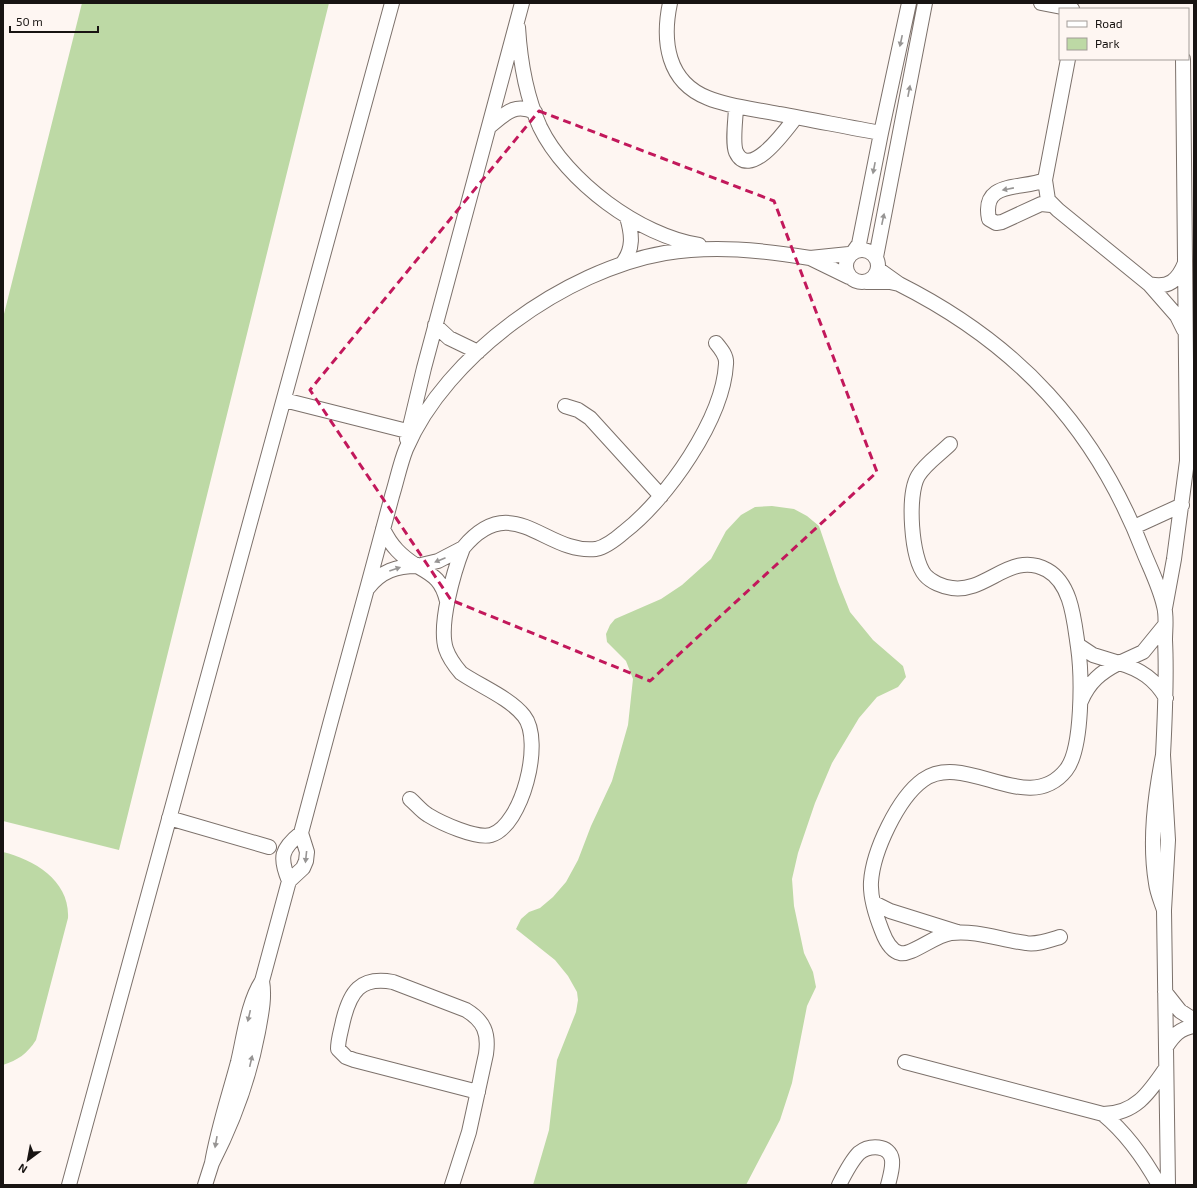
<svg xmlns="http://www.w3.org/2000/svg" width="1197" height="1188" font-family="'Exo 2',sans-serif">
	<rect width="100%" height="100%" fill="#fef6f2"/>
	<path fill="#bdd9a5" d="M82 3H329L119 850 3 821V318Z
		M772 506 794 509 807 516 819 526 838 582 850 612 873 640 903 666 906 677 898 687 877 697 859 718 832 763 815 803 798 853 792 879 794 906 804 953 813 972 816 987 807 1006 792 1083 780 1120 746 1185H533L549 1130 557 1060 576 1012 578 1000 577 992 568 976 555 960 516 929 521 919 529 912 540 908 553 897 566 882 578 860 591 826 612 781 628 725 633 679 626 661 607 642 606 634 610 625 615 619 661 599 682 585 711 559 726 531 741 515 755 507Z
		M3 852C35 860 70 881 68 918L36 1040C27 1054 18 1060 3 1065Z"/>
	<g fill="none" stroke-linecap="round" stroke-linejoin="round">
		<defs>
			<path id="minor" d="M670 3C662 41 667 82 708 98 730 107 755 109 779 114 813 120 847 127 881 133
				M1041 3 1072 9
				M518 27C520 60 526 96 540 127 566 181 640 236 699 245
				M1068 59 1045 180 1048 200 1058 210 1149 284
				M736 106C736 117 732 142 736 152 750 182 788 127 796 117
				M490 126C506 113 514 103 535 112
				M1045 180C1021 190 981 180 989 219L996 223 1002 222 1041 204 1051 205
				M846 266a16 16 0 1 1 32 0a16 16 0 1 1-32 0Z
				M854 251 859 244 881 133 909 3
				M876 257 925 3
				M622 264C634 249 632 234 627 217
				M849 277 810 258 849 254
				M866 282H890L899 284 878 269
				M899 284C1018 344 1096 428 1144 553 1151 570 1160 588 1164 606 1167 617 1165 629 1165 640 1167 678 1165 716 1163 755
				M435 325 449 338 478 352
				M1184 330 1177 316 1149 284C1169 289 1178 280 1185 263
				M284 400 407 431 415 430
				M565 406 578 410 590 418 661 496
				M407 439 424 368 522 3
				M950 444C940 454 925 464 918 476 907 495 911 558 925 575 931 582 943 587 952 588 987 593 1011 550 1047 570 1072 584 1074 621 1078 647 1082 675 1083 749 1066 770 1028 818 965 750 923 780 898 798 873 851 871 882 870 898 876 916 882 931 885 939 891 951 900 953 911 956 935 935 951 933 977 930 1001 940 1026 943 1036 945 1050 940 1060 937
				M1134 527 1182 505
				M463 548C513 488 545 555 596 549 606 547 616 539 624 532 667 499 723 419 726 364 727 356 721 349 716 343
				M368 588C381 571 397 566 417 566 401 556 391 546 383 529
				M1165 608 1174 559 1187 461 1183 59
				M1165 625 1143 652 1119 663C1140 669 1155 679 1166 698
				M1078 645 1093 655 1119 663C1101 672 1089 682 1081 701
				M410 799C416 804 421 811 428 815 441 823 476 839 491 835 522 826 544 741 524 716 510 698 480 686 461 673 455 666 449 658 446 649 438 625 454 571 463 548L438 561 417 566C435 576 442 581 447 601
				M169 818 269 847
				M301 833C323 750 345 668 368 585 376 555 384 526 392 496 397 480 400 464 406 449 446 355 566 270 665 253 714 245 761 250 810 258
				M874 903 890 911 957 932
				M1164 910C1161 901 1157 892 1156 883 1149 841 1155 796 1163 755L1168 840 1164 910 1168 1185
				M262 981C248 1002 244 1037 238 1062 229 1096 218 1128 212 1163 234 1120 249 1080 258 1032 261 1015 265 998 262 981L289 881 303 868 306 861 307 852 301 833C281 849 279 857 289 881
				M1165 992 1180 1011 1194 1020
				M1166 1047C1174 1035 1179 1029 1194 1026
				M905 1062 1103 1114
				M69 1185 392 3
				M205 1185 212 1163
				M452 1185 469 1132 486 1054C489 1033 484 1021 466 1010L393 982C360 976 350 992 343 1021 341 1031 338 1039 338 1049L346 1057 354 1060 478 1092
				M839 1185C844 1175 851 1161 859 1153 869 1145 890 1144 892 1160 893 1168 890 1177 888 1185
				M1159 1185C1144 1158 1126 1133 1103 1114 1135 1114 1149 1093 1166 1068"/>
		</defs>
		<use href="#minor" stroke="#7c716b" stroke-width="16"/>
		<use href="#minor" stroke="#fff" stroke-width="14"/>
	</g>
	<defs><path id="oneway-solid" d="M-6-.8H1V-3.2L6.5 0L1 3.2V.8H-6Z"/></defs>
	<g fill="#979594">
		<use href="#oneway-solid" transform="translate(901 41) rotate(102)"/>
		<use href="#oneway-solid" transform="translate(909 91) rotate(-79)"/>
		<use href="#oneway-solid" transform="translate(874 168) rotate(101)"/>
		<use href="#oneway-solid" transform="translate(1008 189) rotate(169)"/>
		<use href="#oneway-solid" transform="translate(883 219) rotate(-78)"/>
		<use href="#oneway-solid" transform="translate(440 560) rotate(157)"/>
		<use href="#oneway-solid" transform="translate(395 569) rotate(-19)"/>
		<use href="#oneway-solid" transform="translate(306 857) rotate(96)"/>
		<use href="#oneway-solid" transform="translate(249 1016) rotate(103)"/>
		<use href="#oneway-solid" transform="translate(251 1061) rotate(-77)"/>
		<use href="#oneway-solid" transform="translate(216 1142) rotate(100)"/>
	</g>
	<path fill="none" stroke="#c2185b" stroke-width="3" stroke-dasharray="8 5" stroke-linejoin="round" d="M539 111 774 201 877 472 650 681 451 600 310 390Z"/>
	<rect width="1197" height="1188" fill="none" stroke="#181412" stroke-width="8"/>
	<rect x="1059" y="8" width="130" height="52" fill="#fef6f2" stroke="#a29c98"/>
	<rect x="1067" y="21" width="20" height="6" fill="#ffffff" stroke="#a29c98"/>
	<text x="1095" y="28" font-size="12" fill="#181412">Road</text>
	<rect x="1067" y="38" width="20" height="12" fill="#bdd9a5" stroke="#a29c98"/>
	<text x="1095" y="48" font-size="12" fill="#181412">Park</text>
	<g transform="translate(28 1160) rotate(212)" stroke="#fef6f2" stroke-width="3" paint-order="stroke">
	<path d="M0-3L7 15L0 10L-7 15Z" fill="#181412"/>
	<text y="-6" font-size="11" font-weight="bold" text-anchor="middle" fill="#181412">N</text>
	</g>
	<path d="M10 26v6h88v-6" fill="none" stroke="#181412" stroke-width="2"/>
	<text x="16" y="26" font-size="12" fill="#181412" stroke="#fef6f2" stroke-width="3" paint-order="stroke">50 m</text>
</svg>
